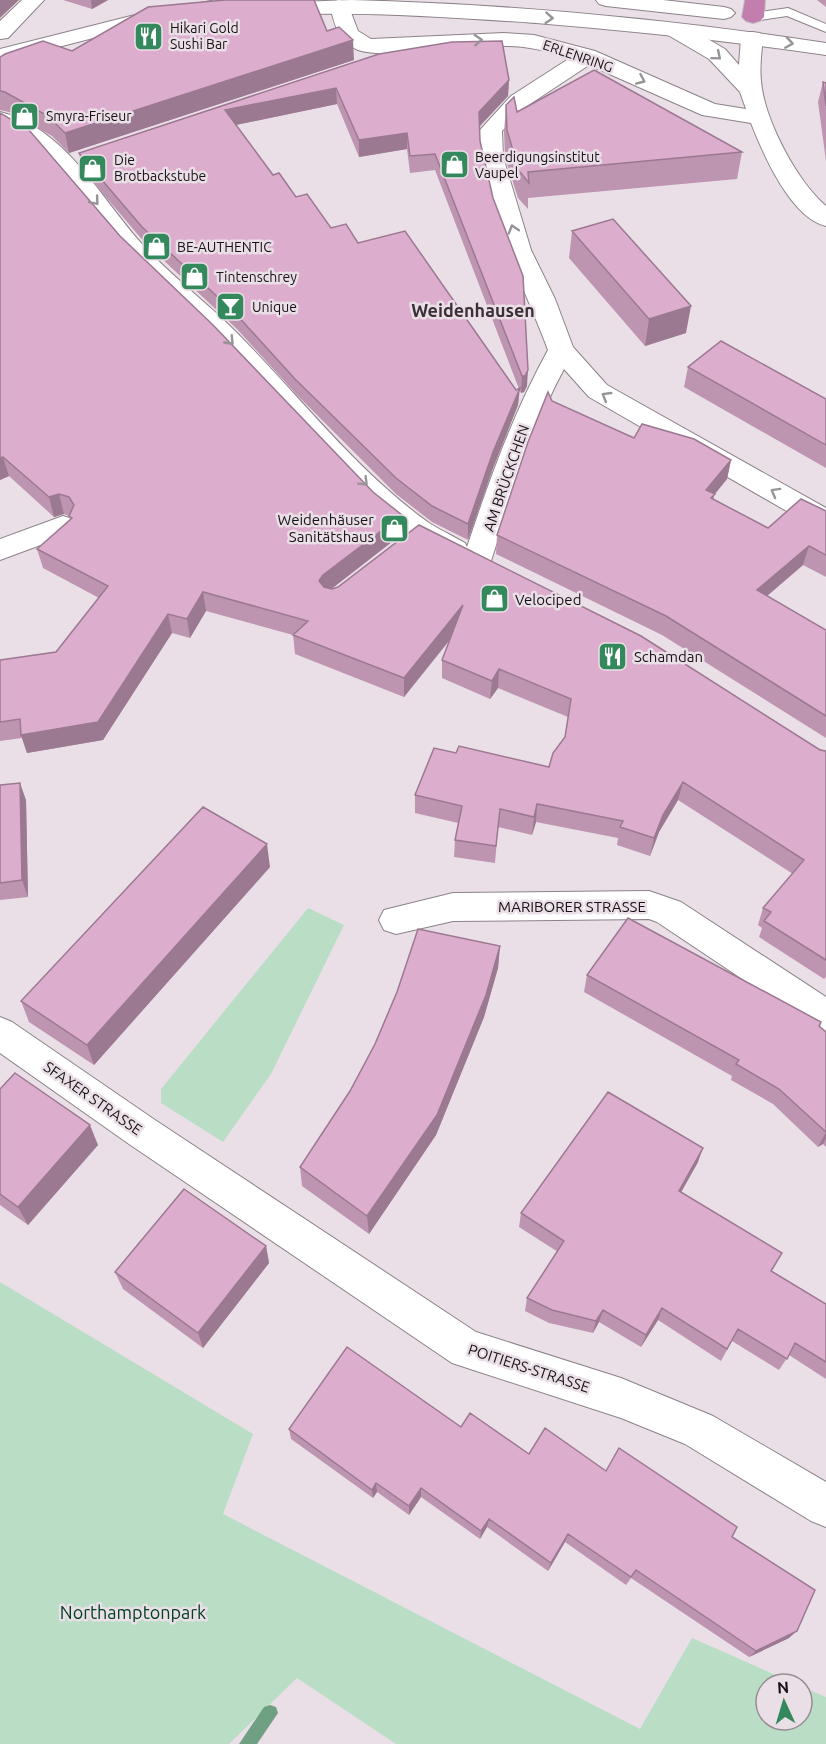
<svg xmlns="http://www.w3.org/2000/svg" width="826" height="1744" font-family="Ubuntu,sans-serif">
	<rect width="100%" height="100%" fill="#ebdfe7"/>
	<path fill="#baddc6" d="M308 908 344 925 271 1074 223 1142 161 1103V1089Z
		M0 1282 253 1434 223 1514 640 1729 692 1638 796 1684H766V1720H802V1687L826 1697V1744H396L297 1678 229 1744H0Z"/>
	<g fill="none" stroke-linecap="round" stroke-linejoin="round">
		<path fill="#6ea081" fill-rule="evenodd" d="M270 1705 276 1707 278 1713 257 1744H239L264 1707Z"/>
		<defs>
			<path id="lane" d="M788 8 826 24V32L787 16 753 21 747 17 753 13Z"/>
			<path id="street" d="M22 0H44L8 38 0 39V21Z
				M339 0 347 2 358 31 371 39 504 33 534 35 595 51 715 104 746 109 740 92 709 59 668 35 665 30 668 25 676 24 684 25 725 49 739 65 741 38 744 33 752 32 760 33 763 38C761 55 759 72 762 89 768 126 798 182 826 206V226C791 218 763 154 751 123L702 115 589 65 527 106 502 131 503 157 531 250 555 299 573 347 607 385 826 508V531L816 528 589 397 564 369C531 430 512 496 491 561L487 568 477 571 467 568 463 561 464 558 455 560 445 557 411 538 375 510 277 409 217 343 125 255 49 161 29 144 0 128V112C65 128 100 197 141 243 170 275 205 301 235 331 299 395 355 470 429 523 440 530 453 536 465 543L467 547C490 478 513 414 548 350 523 282 479 203 480 130L511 96 570 58C547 51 525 45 502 46 471 47 382 59 358 50 338 41 335 26 330 6L333 2Z
				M63 516 73 519 77 526 73 533 0 560V539Z
				M649 891 681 902 826 997V1031L814 1027 657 922 649 919 453 921 396 934 384 930 379 920 384 910 453 893Z
				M0 1017 12 1022 155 1120 476 1332 621 1378 713 1416 826 1482V1527L811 1521 685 1444 621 1418 452 1363 129 1144 0 1053Z"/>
			<path id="secondary" d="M216 0H260L257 4 250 6 132 28 0 62V49L131 16Z
				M351 0C509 4 669 19 826 43V55C730 41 633 31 536 23 448 17 361 11 272 15L265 13 262 9 265 5 272 3Z
				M596 0H663L724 7 731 9 735 13 731 17 724 19 606 6 599 4Z"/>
			<path id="highway" d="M745 0H765L764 17 760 21 753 23 746 21 742 17Z"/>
		</defs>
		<use href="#lane" stroke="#8c8289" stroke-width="2"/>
		<use href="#street" stroke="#8c8289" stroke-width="2"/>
		<use href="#secondary" stroke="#8c8289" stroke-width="2"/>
		<use href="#highway" stroke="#c2c1c2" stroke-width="2"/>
		<use href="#lane" fill="#fff" fill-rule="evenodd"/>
		<use href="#street" fill="#fff" fill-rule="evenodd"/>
		<use href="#secondary" fill="#fff" fill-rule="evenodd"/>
		<use href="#highway" fill="#c17eae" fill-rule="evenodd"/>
	</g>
	<path fill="#be95b1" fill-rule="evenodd" d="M63 0H108L92 9Z
		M817 0H826V7Z
		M327 31 354 60 69 153 52 136 9 112 0 110V57Z
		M379 54 509 80 508 96 479 127 480 141 527 386 524 392 521 393 519 390 518 405 493 468 468 540 432 522 396 494 297 395 237 329 145 243 82 169 79 153ZM337 104 359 157 407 149 410 173 435 170 519 389 516 390 358 243 331 228 296 197 273 175 236 125Z
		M823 82 826 83V161L818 102Z
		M506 105 517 112 742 152 737 179 528 198V209L518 198 505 157 504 132Z
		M0 113 120 236 373 492 402 515V534L331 589 826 751V977L824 979 759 937 762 928 758 925 763 908 793 874 678 800 659 832 650 856 617 845 618 838 536 822 532 835 498 827 495 863 454 857 455 840 458 823 415 813V795L456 753 549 767 565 737 568 717 498 688 490 699 442 678V660L450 640 404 697 295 654 293 635 206 611 190 638 172 633 103 740 27 753 22 738 0 741V660L56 652 99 598 43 568 37 549 70 520 69 516 64 514 54 517 9 476 0 480Z
		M572 231 686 333 645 346 569 258Z
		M688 367 826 399V468L684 387Z
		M552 401 634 438 731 460 727 479 714 495 713 500 768 528 826 511V577L803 565 767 596 826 630V738L662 635 496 554 497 535Z
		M0 785 26 800 28 897 0 900Z
		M270 867 94 1065 29 1022 21 1001Z
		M500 946 498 968 484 1017 436 1135 369 1234 302 1186 300 1167Z
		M587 975 821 1022 820 1027 826 1032V1147L823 1144 818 1147 773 1104 731 1080 732 1076 584 992Z
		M0 1089 98 1145 28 1225 0 1205Z
		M698 1162 681 1192 772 1271 826 1305V1379L789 1355 779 1370 732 1341 721 1361 658 1320 641 1347 599 1322 593 1333 549 1323 525 1311 527 1298 558 1252 519 1227 521 1213Z
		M266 1246 269 1263 203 1348 123 1289 115 1272Z
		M461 1427 529 1454 606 1471 732 1537 789 1638 749 1657 631 1578 626 1585 565 1542 548 1571 487 1527 480 1539 421 1497 409 1515 377 1492 373 1498 291 1439 289 1429Z"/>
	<path fill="#9b7990" d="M0 0H19L0 18Z
		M91 0H108L92 9Z
		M353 40 354 60 69 153 65 133Z
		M509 80 508 96 478 128 479 112Z
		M336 88 337 104 226 127 225 110Z
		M407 133V149L359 157V140Z
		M691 306 686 333 645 346 649 319Z
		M528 370 527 386 524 392 521 393 522 376Z
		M520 388 518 405 493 468 468 540V524L493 452Z
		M3 457 9 476 0 480V458Z
		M731 460 727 479 714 495 710 513 706 490Z
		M59 494 64 514 54 517 49 497Z
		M402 515V534L325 594 319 581 323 575Z
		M809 546 803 565 752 609 757 590Z
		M203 592 206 611 190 638 187 619Z
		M463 605 462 624 404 697V678Z
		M168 614 172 633 103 740 27 753 21 735Z
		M499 669 498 688 490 699 492 681Z
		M683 782 678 800 659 832 650 856 654 838 663 815Z
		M20 783 26 800 28 897 22 880Z
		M537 804 536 822 532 835 534 817Z
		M267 844 270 867 94 1065 87 1045Z
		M500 946 498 968 484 1017 436 1135 369 1234 367 1216Z
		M90 1125 98 1145 28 1225 18 1207Z
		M826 1132V1138L823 1144 818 1147Z
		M703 1148 698 1162 674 1205 679 1191Z
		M266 1246 269 1263 203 1348 198 1333Z
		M662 1308 658 1320 641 1347 646 1335Z
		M603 1310 599 1322 593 1333 596 1321Z
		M376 1483 377 1492 373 1498 372 1490Z
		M421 1488V1497L409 1515V1506Z
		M489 1519 487 1527 480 1539 481 1531Z
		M568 1534 565 1542 548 1571 551 1563Z
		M797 1631 789 1638 749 1657 756 1651Z"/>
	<path fill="#ddadce" stroke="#9b7990" stroke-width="1.5" d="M225 0H314L327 31 339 27 353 40 65 133 48 116 5 92 0 91V57L5 54 43 41 72 51 148 7Z
		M502 41 509 80 479 112 480 141 493 198 523 276 528 370 525 376H522L435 154 410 156 407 133 359 140 336 88 225 110 273 175 279 173 296 197 307 194 331 228 346 224 358 243 405 231 516 390 520 388 493 452 468 524 432 506 396 478 295 379 235 313 142 227 79 153 379 54 452 42Z
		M594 70 742 152 528 172 529 183 519 171 507 130 506 105 514 97 517 112Z
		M823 82 826 83V106Z
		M0 113 29 130 120 236 213 325 373 492 402 515 323 575 319 581 324 587 332 589 338 587 419 525 641 636 820 750 826 751V960L764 921 771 912 763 908 804 860 683 782 663 815 654 838 620 827 623 821 537 804 534 817 500 809 496 846 455 840 462 806 415 795 434 748 456 753 459 746 549 767 553 753 565 737 571 699 499 669 492 681 442 660 463 605 404 678 293 635 308 621 203 592 187 619 168 614 98 722 21 735 20 719 0 722V660L56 652 108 586 37 549 72 518 69 516 74 505 69 497 59 494 49 497 3 457 0 458Z
		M613 219 691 306 649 319 572 231Z
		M721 341 826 399V445L688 367Z
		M548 392 552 401 634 438 642 424 694 439 731 460 706 490 715 494 711 498 768 528 801 499 826 511V555L809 546 757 590 826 630V716L666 616 497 535 528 442Z
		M20 783 22 880 0 883V785Z
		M203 807 267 844 87 1045 21 1001Z
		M628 918 821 1022 819 1026 826 1032V1132L779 1089 736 1064 739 1060 587 975Z
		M418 929 500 946 486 995 437 1115 367 1216 300 1167 350 1091 375 1044 397 992Z
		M15 1073 90 1125 18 1207 0 1194V1089Z
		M608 1092 703 1148 679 1191 782 1253 771 1271 826 1304V1362L795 1343 787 1359 738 1329 727 1349 662 1308 646 1335 603 1310 596 1321 552 1310 527 1298 564 1241 521 1213Z
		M184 1189 266 1246 198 1333 115 1272Z
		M347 1347 461 1427 470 1413 529 1454 545 1428 606 1471 619 1448 737 1527 732 1537 815 1590 797 1631 756 1651 636 1570 631 1577 568 1534 551 1563 489 1519 481 1531 421 1488 409 1506 376 1483 372 1490 289 1429Z"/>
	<defs><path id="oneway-chevron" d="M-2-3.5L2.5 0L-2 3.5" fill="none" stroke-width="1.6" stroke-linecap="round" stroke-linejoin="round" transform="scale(1.5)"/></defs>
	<g stroke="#969496">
		<use href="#oneway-chevron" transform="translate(549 18) rotate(4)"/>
		<use href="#oneway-chevron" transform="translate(478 40) rotate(-3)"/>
		<use href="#oneway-chevron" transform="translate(789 43) rotate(9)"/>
		<use href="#oneway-chevron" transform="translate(717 56) rotate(40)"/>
		<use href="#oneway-chevron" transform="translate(641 80) rotate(24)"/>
		<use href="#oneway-chevron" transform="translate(95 201) rotate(50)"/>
		<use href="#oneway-chevron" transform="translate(513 229) rotate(-107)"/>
		<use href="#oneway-chevron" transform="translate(230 341) rotate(46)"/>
		<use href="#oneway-chevron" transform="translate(606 396) rotate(-149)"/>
		<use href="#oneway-chevron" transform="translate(364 482) rotate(45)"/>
		<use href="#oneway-chevron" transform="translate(775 492) rotate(-151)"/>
	</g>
	<defs>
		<symbol id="restaurant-square" viewBox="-11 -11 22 22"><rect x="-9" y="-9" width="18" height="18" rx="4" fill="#34895c" stroke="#ebdfe7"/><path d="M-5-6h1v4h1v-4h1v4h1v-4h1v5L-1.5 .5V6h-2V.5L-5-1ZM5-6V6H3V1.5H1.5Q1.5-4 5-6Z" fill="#fff"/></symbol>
		<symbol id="shop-square" viewBox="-11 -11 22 22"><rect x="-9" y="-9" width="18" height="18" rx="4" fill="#34895c" stroke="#ebdfe7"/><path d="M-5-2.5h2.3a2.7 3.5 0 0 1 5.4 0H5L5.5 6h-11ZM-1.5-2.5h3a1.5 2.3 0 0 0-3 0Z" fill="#fff"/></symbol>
		<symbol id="bar-square" viewBox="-11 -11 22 22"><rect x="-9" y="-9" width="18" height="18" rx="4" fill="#34895c" stroke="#ebdfe7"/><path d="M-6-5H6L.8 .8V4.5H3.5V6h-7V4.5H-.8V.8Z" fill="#fff"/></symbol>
	</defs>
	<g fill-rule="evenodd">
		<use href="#restaurant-square" x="132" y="20" width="33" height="33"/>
		<use href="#shop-square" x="8" y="100" width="33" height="33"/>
		<use href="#shop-square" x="438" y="148" width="33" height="33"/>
		<use href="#shop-square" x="76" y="152" width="33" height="33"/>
		<use href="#shop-square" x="140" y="230" width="33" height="33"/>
		<use href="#shop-square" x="178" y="260" width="33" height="33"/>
		<use href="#bar-square" x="214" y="290" width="33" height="33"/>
		<use href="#shop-square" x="378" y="512" width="33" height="33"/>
		<use href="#shop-square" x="478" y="582" width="33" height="33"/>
		<use href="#restaurant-square" x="596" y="640" width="33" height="33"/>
	</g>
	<g text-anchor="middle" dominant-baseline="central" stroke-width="5" stroke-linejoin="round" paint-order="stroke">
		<g font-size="14" fill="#161215" stroke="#ebdfe7" text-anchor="start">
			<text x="170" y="28">Hikari Gold<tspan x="170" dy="16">Sushi Bar</tspan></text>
			<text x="46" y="116">Smyra-Friseur</text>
			<text x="475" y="157">Beerdigungsinstitut<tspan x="475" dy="16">Vaupel</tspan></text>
			<text x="114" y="160">Die<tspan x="114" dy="16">Brotbackstube</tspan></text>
			<text x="177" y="247">BE-AUTHENTIC</text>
			<text x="216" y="277">Tintenschrey</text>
			<text x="252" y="307">Unique</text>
		</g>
		<g font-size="14" fill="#161215" stroke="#ebdfe7">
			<text transform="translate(578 56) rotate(19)">ERLENRING</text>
		</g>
		<g font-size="15" fill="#161215" stroke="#ebdfe7">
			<text transform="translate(506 478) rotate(-71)">AM BRÜCKCHEN</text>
			<text x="572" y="906">MARIBORER STRASSE</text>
			<text transform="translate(93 1098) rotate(35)">SFAXER STRASSE</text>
			<text transform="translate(529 1368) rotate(18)">POITIERS-STRASSE</text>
		</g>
		<g font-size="15" fill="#161215" stroke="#ebdfe7" text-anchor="start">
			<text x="374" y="519" text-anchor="end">Weidenhäuser<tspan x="374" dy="17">Sanitätshaus</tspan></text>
			<text x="515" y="599">Velociped</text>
			<text x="634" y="656">Schamdan</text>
		</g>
		<g font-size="18" font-weight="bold" fill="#3a3137" stroke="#ebdfe7">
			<text x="473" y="310">Weidenhausen</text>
		</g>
		<g font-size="18" fill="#004123" stroke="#ebdfe7">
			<text x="133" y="1612">Northamptonpark</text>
		</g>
	</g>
	<g transform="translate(784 1702) rotate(356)"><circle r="28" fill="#ebdfe7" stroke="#968d93" stroke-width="1.5"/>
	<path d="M0-4.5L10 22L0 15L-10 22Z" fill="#34895c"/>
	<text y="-9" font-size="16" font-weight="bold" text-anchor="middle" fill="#161215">N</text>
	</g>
</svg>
